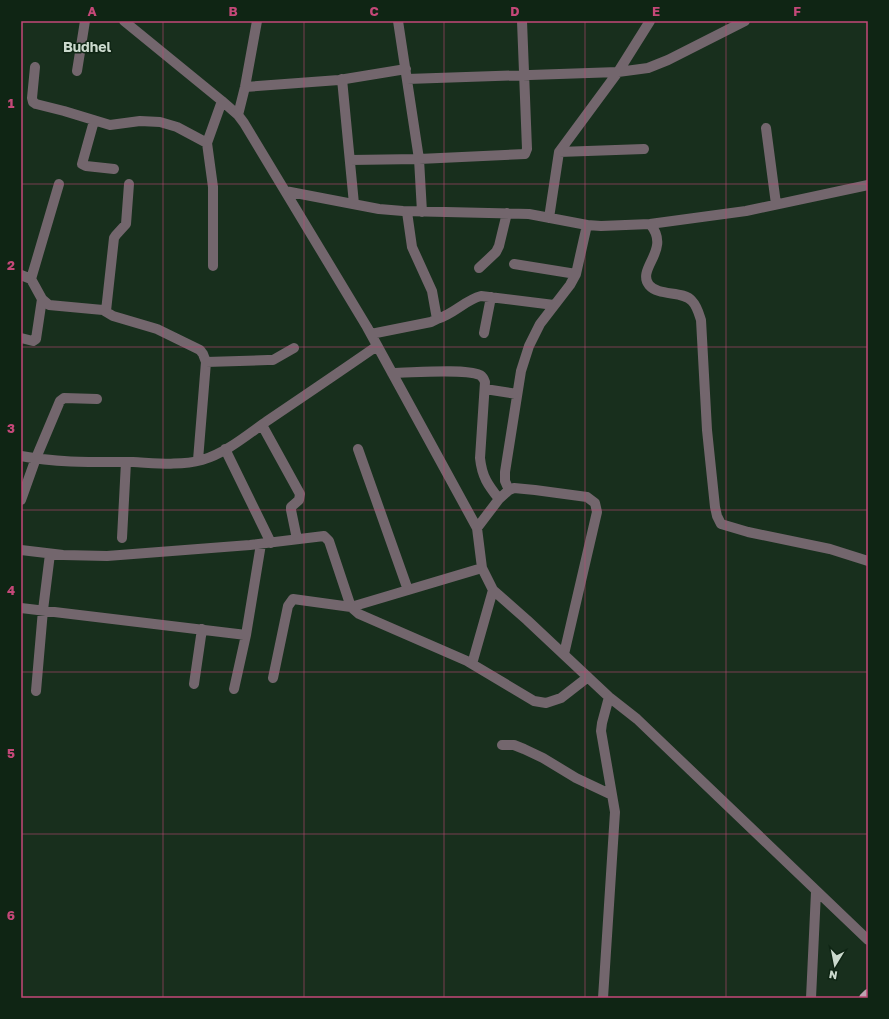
<svg xmlns="http://www.w3.org/2000/svg" width="889" height="1019" font-family="'Golos Text',sans-serif">
	<rect width="100%" height="100%" fill="#182f1d"/>
	<g fill="none" stroke-linecap="round" stroke-linejoin="round">
		<path stroke="#73666d" stroke-width="10" d="M124 21 222 101 238 115 244 123 367 327 477 528 482 568 493 590 527 620 609 697 637 719 868 940
			M398 21 419 159 422 212
			M35 67 32 98 33 102 36 104 64 111 110 125 140 121 160 122 177 127 207 143
			M77 71 85 21
			M342 79 354 204
			M407 79 618 72 648 68 668 60 745 21
			M245 87 339 80 406 69
			M238 115 245 87 257 21
			M94 121 82 164 86 166 114 169
			M766 128 776 204
			M559 152 644 149
			M350 160 419 159 525 154 527 149 522 21
			M285 191 379 209 403 211 529 214 587 225 601 226 650 224 746 211 868 185
			M549 218 559 152 618 72 650 21
			M650 224C672 250 636 268 649 285 659 297 683 290 692 301 697 306 699 314 701 320L707 430 715 507 717 516 721 524 748 532 830 549 868 561
			M514 264 576 274
			M213 266V187L207 143 222 101
			M479 268 496 252 499 246 507 213
			M21 275 31 279 42 299 49 305 103 310 113 316 157 329 200 350 203 354 206 362 198 460
			M31 279 59 184
			M106 311 114 238 116 235 126 224 129 184
			M437 319C454 314 465 300 481 296L554 305
			M484 333 491 297
			M371 334 431 322 437 319 432 291 412 247 407 212
			M21 338 33 341 36 339 42 299
			M206 362 268 360H273L294 348
			M392 373C411 373 464 368 480 375 483 377 484 379 485 382L480 458C482 477 488 485 499 499
			M485 389 517 394
			M262 425 300 494 299 500 291 507V510L297 539
			M225 449 271 543
			M358 449 408 590
			M21 456C58 463 96 462 133 462 155 463 180 466 202 460 226 453 247 435 267 421 304 396 341 371 377 346
			M509 490 505 481V472L521 371 529 346 540 324 570 285 576 274 587 225
			M21 500 36 458 60 401 64 398 97 399
			M477 528 499 499 509 490 514 488 535 490 587 497 595 503 597 512 564 654
			M122 538 126 462
			M21 550 63 555 107 556 250 545 324 536 329 541 351 607 359 614 467 661 534 701 546 703 561 698 588 677
			M21 608 246 635
			M472 664 493 590
			M273 678 288 606 293 599 351 607 482 568
			M194 684 202 629
			M234 689 246 635 261 544
			M36 691 43 610 50 554
			M502 745H514L524 749 543 758 576 778 612 795
			M603 998 615 812 601 731 602 723 609 697
			M811 998 816 892"/>
		<path stroke="#bda2b1" stroke-width="10" d="M864 998 868 994"/>
	</g>
	<path fill="none" stroke="#c44878" stroke-width="1" stroke-opacity="0.55" d="M163 21V998M304 21V998M444 21V998M585 21V998M726 21V998M21 184H868M21 347H868M21 510H868M21 672H868M21 834H868"/>
	<g text-anchor="middle" dominant-baseline="central" stroke-width="3" stroke-linejoin="round" paint-order="stroke">
		<g font-size="14" font-weight="bold" fill="#cbd9cd" stroke="#0f2514">
			<text x="87" y="46">Budhel</text>
		</g>
	</g>
	<rect width="889" height="1019" fill="none" stroke="#0f2514" stroke-width="44"/>
	<g transform="translate(835 965) rotate(190)" stroke="#0f2514" stroke-width="3" paint-order="stroke">
	<path d="M0-3L7 15L0 10L-7 15Z" fill="#cbd9cd"/>
	<text y="-6" font-size="11" font-weight="bold" text-anchor="middle" fill="#cbd9cd">N</text>
	</g>
	<rect x="22" y="22" width="845" height="975" fill="none" stroke="#c44878" stroke-width="1.5"/>
	<g font-size="13" text-anchor="middle" font-weight="bold" fill="#c44878">
		<text x="92" y="16">A</text>
		<text x="233" y="16">B</text>
		<text x="374" y="16">C</text>
		<text x="515" y="16">D</text>
		<text x="656" y="16">E</text>
		<text x="797" y="16">F</text>
		<text x="11" y="108">1</text>
		<text x="11" y="270">2</text>
		<text x="11" y="433">3</text>
		<text x="11" y="595">4</text>
		<text x="11" y="758">5</text>
		<text x="11" y="920">6</text>
	</g>
</svg>
